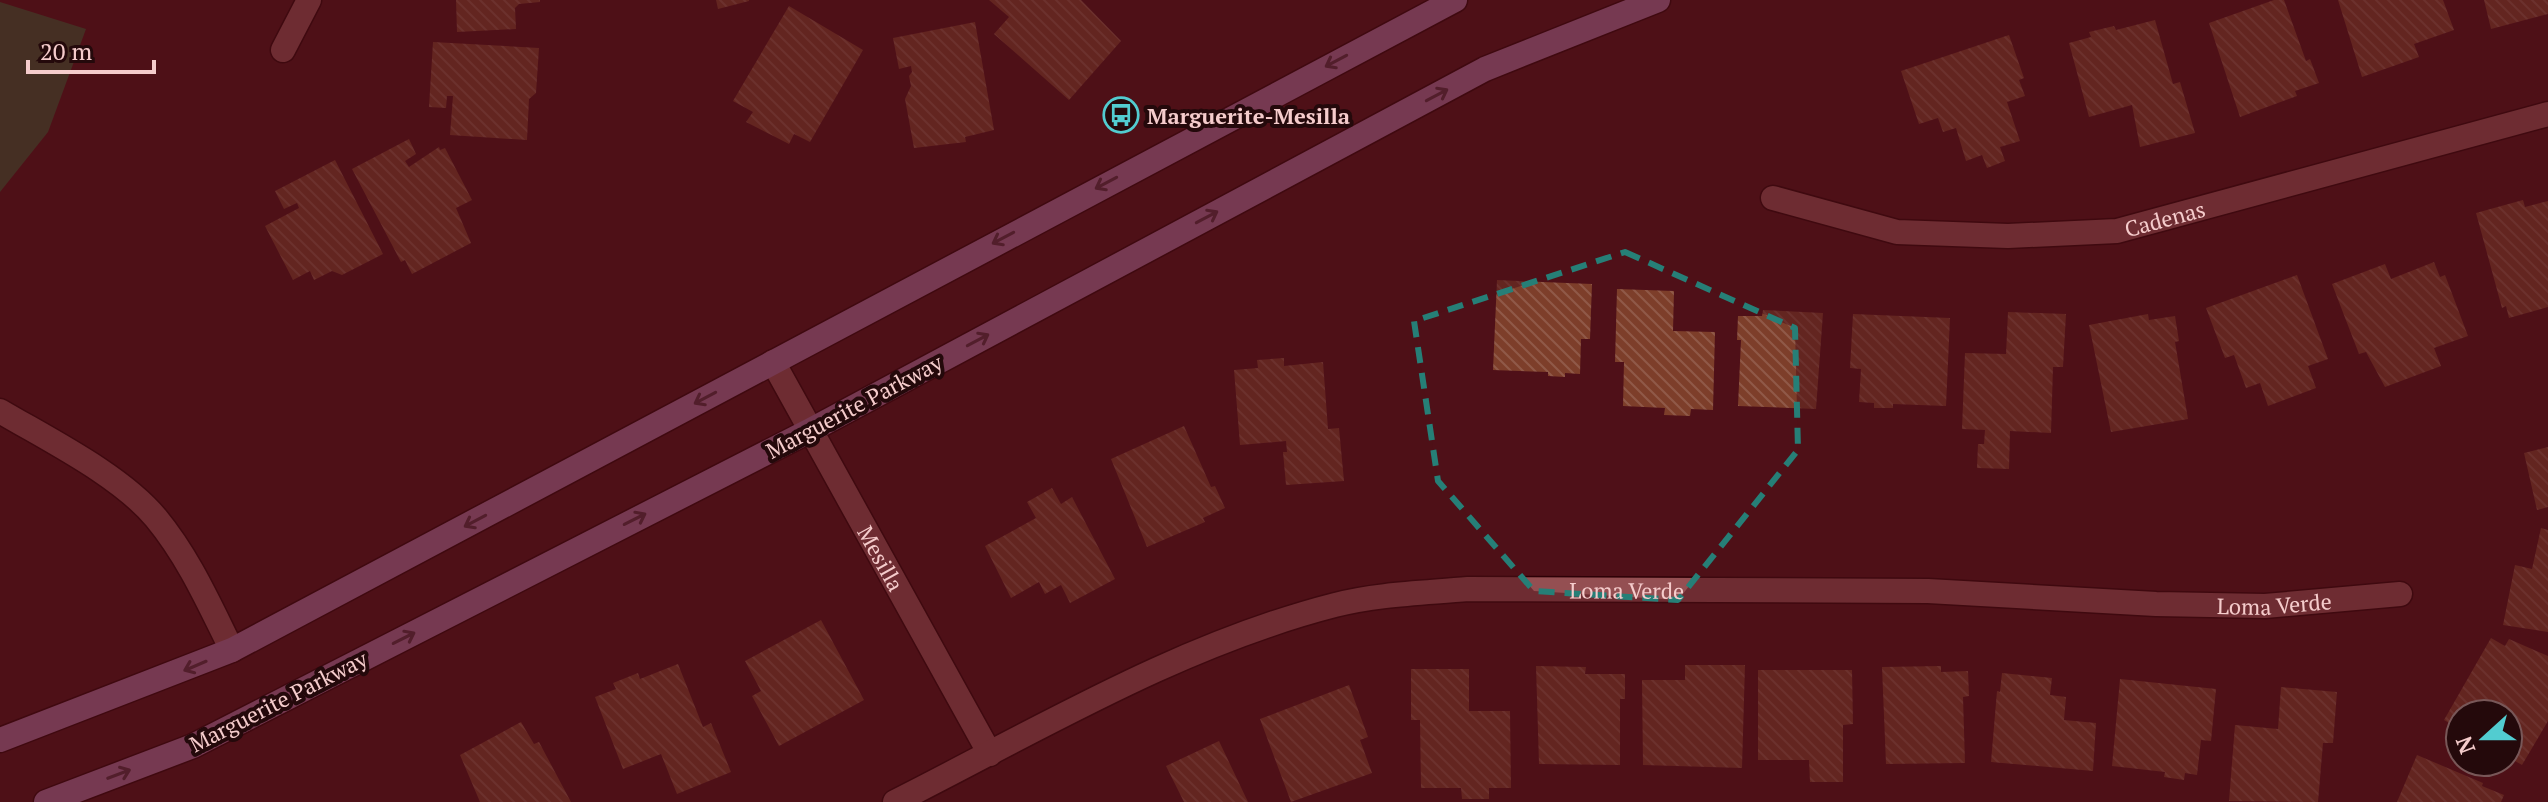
<svg xmlns="http://www.w3.org/2000/svg" width="2548" height="802" font-family="'PT Serif',serif">
	<defs>
		<pattern id="building-back-hatch" width="6" height="6" patternUnits="userSpaceOnUse" patternTransform="scale(2)"><rect width="6" height="6" fill="#7d3e2a"/><path d="M-1 5l2 2M0 0l6 6M5-1l2 2" fill="none" stroke="#905948"/></pattern>
	</defs>
	<rect width="100%" height="100%" fill="#4f1018"/>
	<path fill="#3b5532" d="M0 2 86 29 48 132 0 192Z"/>
	<path fill="url(#building-back-hatch)" d="M456 0H540V2L519 4 515 8 516 29 457 32Z
		M716 0H749V1L718 9Z
		M989 0H1081L1121 41 1069 100 994 34 1009 17Z
		M2274 0H2284L2306 61 2310 59 2319 83 2295 91 2297 96 2240 117 2209 23Z
		M2338 0H2443L2454 30 2414 44 2419 57 2362 77Z
		M2484 0H2548V14L2491 29Z
		M789 6 863 50 810 142 794 134 789 144 746 122 753 112 733 101Z
		M2155 20 2173 84 2180 82 2195 133 2140 147 2132 105 2089 117 2069 43 2091 37 2089 32 2114 26 2116 30Z
		M975 22 994 130 965 137 966 142 914 148 905 99 911 86 909 76 912 72 911 66 899 69 893 38Z
		M2009 35 2024 78 2019 80 2025 96 2007 102 2020 141 2000 147 2005 161 1987 168 1982 155 1966 161 1956 128 1943 132 1938 118 1919 124 1901 71Z
		M433 42 539 48 536 93 529 99 527 140 450 135 453 96H447L446 108 429 107Z
		M409 139 416 154 405 161 409 167 439 147 440 150 445 148 472 200 456 208 471 243 412 274 405 260 401 262 352 169Z
		M335 160 383 254 342 275 332 271 314 280 310 271 293 280 265 226 299 208 297 203 284 209 275 191Z
		M2523 200 2525 207 2548 201V307L2509 318 2506 306 2502 308 2476 213Z
		M2434 262 2440 277 2445 275 2468 336 2434 348 2441 366 2385 387 2366 352 2359 354 2332 284 2385 264 2391 279Z
		M2297 275 2328 359 2308 366 2316 388 2268 406 2260 383 2246 388 2234 355 2225 358 2206 308Z
		M1497 280 1592 284 1590 339H1581L1580 374 1565 373V377L1548 376V372L1493 370Z
		M1617 289 1674 291 1673 331 1715 332 1713 410 1691 409 1690 416 1664 415 1665 408 1623 406 1624 362H1615Z
		M1763 310 1823 313 1816 409 1738 406 1741 340H1737L1738 316H1762Z
		M2008 312 2066 314 2063 367H2053L2051 433 2010 431 2009 469 1977 468 1978 444H1984L1985 430 1962 429 1965 353 2006 354Z
		M1853 314 1950 318 1946 406 1893 404V408H1874V403L1859 402 1861 369 1850 368Z
		M2148 314 2149 320 2175 316 2179 341 2175 342 2188 419 2111 432 2089 325Z
		M1284 358V366L1323 362 1328 429 1339 428 1344 481 1286 485 1283 452H1287L1286 441 1240 445 1234 370 1258 368 1257 360Z
		M1184 426 1211 487 1215 486 1225 508 1203 518 1205 522 1147 547 1111 459Z
		M2548 447V507L2537 510 2524 453Z
		M1052 488 1061 504 1072 497 1115 579 1070 603 1061 585 1045 594 1039 582 1011 598 985 546 1036 518 1027 502Z
		M2541 528 2548 530V632L2503 625 2515 565 2532 569Z
		M821 620 864 700 779 746 752 696 761 691 745 661Z
		M2491 638 2505 646 2509 639 2548 656V721L2522 765 2508 757V714H2460V729L2444 720Z
		M678 664 703 727 711 723 731 772 677 794 661 754 623 769 595 697 616 689 613 683 638 673 640 679Z
		M1685 665H1745L1742 768 1643 765 1642 680H1685Z
		M1536 666 1586 667 1585 674H1625V699H1620V765L1539 764Z
		M1941 666V672L1968 671 1969 696 1963 697 1965 763 1886 764 1882 667Z
		M1411 669H1469V711H1510L1511 788H1489V799H1462L1461 788H1421L1420 720H1411Z
		M1758 670H1852L1853 724 1843 725V782H1810L1809 760H1758Z
		M2002 673 2052 678 2050 695 2066 697 2064 720 2096 723 2093 771 1991 762 1997 691 2000 692Z
		M2120 679 2216 689 2211 741 2201 740 2197 775 2185 773 2184 780 2164 777 2165 772 2112 766Z
		M1349 685 1368 737 1360 740 1372 773 1291 802 1260 719Z
		M2281 687 2337 692 2333 743H2323L2318 802 2229 801 2235 725 2278 729Z
		M521 722 534 744 539 742 571 802H480L460 755Z
		M1219 741 1248 802H1184L1166 766Z
		M2417 755 2483 783 2482 786 2504 795 2501 802H2397Z"/>
	<g fill="none" stroke-linecap="round" stroke-linejoin="round">
		<defs>
			<g id="minor">
				<path d="M283 50 309 0"/>
				<path id="s1" d="M1773 198 1897 232 2008 236 2117 231 2548 114"/>
				<path id="s2" d="M773 362 990 754"/>
				<path d="M0 411C49 440 120 475 156 518 189 558 209 604 232 650"/>
				<path id="s3" d="M895 802C1038 730 1179 645 1335 605 1377 594 1424 593 1468 589L1928 591 2156 604 2265 606 2400 594"/>
			</g>
			<path id="major" d="M0 740 232 650 1455 0
				M46 802 193 746 811 430 1485 69 1658 0"/>
		</defs>
		<use href="#minor" stroke="#2d0006" stroke-width="27"/>
		<use href="#major" stroke="#2d0006" stroke-width="27"/>
		<use href="#minor" stroke="#944f52" stroke-width="24"/>
		<use href="#major" stroke="#a76a98" stroke-width="24"/>
	</g>
	<defs><path id="oneway-shaft" d="M-6 0H5M1.5-3L5.5 0L1.5 3" fill="none" stroke-width="1.6" stroke-linecap="round" stroke-linejoin="round" transform="scale(2)"/></defs>
	<g stroke="#583043">
		<use href="#oneway-shaft" transform="translate(1336 61) rotate(152)"/>
		<use href="#oneway-shaft" transform="translate(1437 95) rotate(-28)"/>
		<use href="#oneway-shaft" transform="translate(1106 183) rotate(152)"/>
		<use href="#oneway-shaft" transform="translate(1207 217) rotate(-28)"/>
		<use href="#oneway-shaft" transform="translate(1003 238) rotate(152)"/>
		<use href="#oneway-shaft" transform="translate(978 340) rotate(-28)"/>
		<use href="#oneway-shaft" transform="translate(705 398) rotate(152)"/>
		<use href="#oneway-shaft" transform="translate(635 519) rotate(-27)"/>
		<use href="#oneway-shaft" transform="translate(475 521) rotate(152)"/>
		<use href="#oneway-shaft" transform="translate(404 638) rotate(-27)"/>
		<use href="#oneway-shaft" transform="translate(195 666) rotate(157)"/>
		<use href="#oneway-shaft" transform="translate(119 774) rotate(-21)"/>
	</g>
	<path d="M0 0H2548V802H0ZM1625 252 1795 328 1798 450 1678 600 1534 591 1438 481 1414 321Z" fill="#4f1018" fill-opacity=".55" fill-rule="evenodd"/>
	<path fill="none" stroke="#267f77" stroke-width="6" stroke-dasharray="16 10" stroke-linejoin="round" d="M1625 252 1795 328 1798 450 1678 600 1534 591 1438 481 1414 321Z"/>
	<defs>
		<symbol id="bus-ring" viewBox="-11 -11 22 22"><circle r="9.5" fill="#24090b" stroke="#52ccd0" stroke-width="1.5"/><path d="M-5-6H5V4H4V6H2V4H-2V6H-4V4H-5ZM-3.5-4V0h7V-4ZM-3.5 1.2v1.5H-2V1.2ZM2 1.2v1.5H3.5V1.2Z" fill="#52ccd0"/></symbol>
	</defs>
	<g fill-rule="evenodd">
		<use href="#bus-ring" x="1101" y="95" width="40" height="40"/>
	</g>
	<g text-anchor="middle" dominant-baseline="central" stroke-width="8" stroke-linejoin="round" paint-order="stroke">
		<g font-size="22" font-weight="bold" fill="#f5cccc" stroke="#24090b" text-anchor="start">
			<text x="1147" y="115">Marguerite-Mesilla</text>
		</g>
		<g font-size="22" fill="#f5cccc" stroke="#24090b">
			<text stroke="none"><textPath href="#s1" startOffset="398">Cadenas</textPath></text>
			<text transform="translate(854 406) rotate(-28)">Marguerite Parkway</text>
			<text stroke="none"><textPath href="#s2" startOffset="224">Mesilla</textPath></text>
			<text stroke="none"><textPath href="#s3" startOffset="776">Loma Verde</textPath></text>
			<text stroke="none"><textPath href="#s3" startOffset="1424">Loma Verde</textPath></text>
			<text transform="translate(278 701) rotate(-27)">Marguerite Parkway</text>
		</g>
	</g>
	<g transform="translate(2484 738) rotate(249)"><circle r="38" fill="#24090b" stroke="#785758" stroke-width="2"/>
	<path d="M0-6L14 30L0 20L-14 30Z" fill="#52ccd0"/>
	<text y="-12" font-size="22" font-weight="bold" text-anchor="middle" fill="#f5cccc">N</text>
	</g>
	<path d="M28 60v12h126v-12" fill="none" stroke="#f5cccc" stroke-width="4"/>
	<text x="40" y="60" font-size="24" fill="#f5cccc" stroke="#24090b" stroke-width="6" paint-order="stroke">20 m</text>
</svg>
